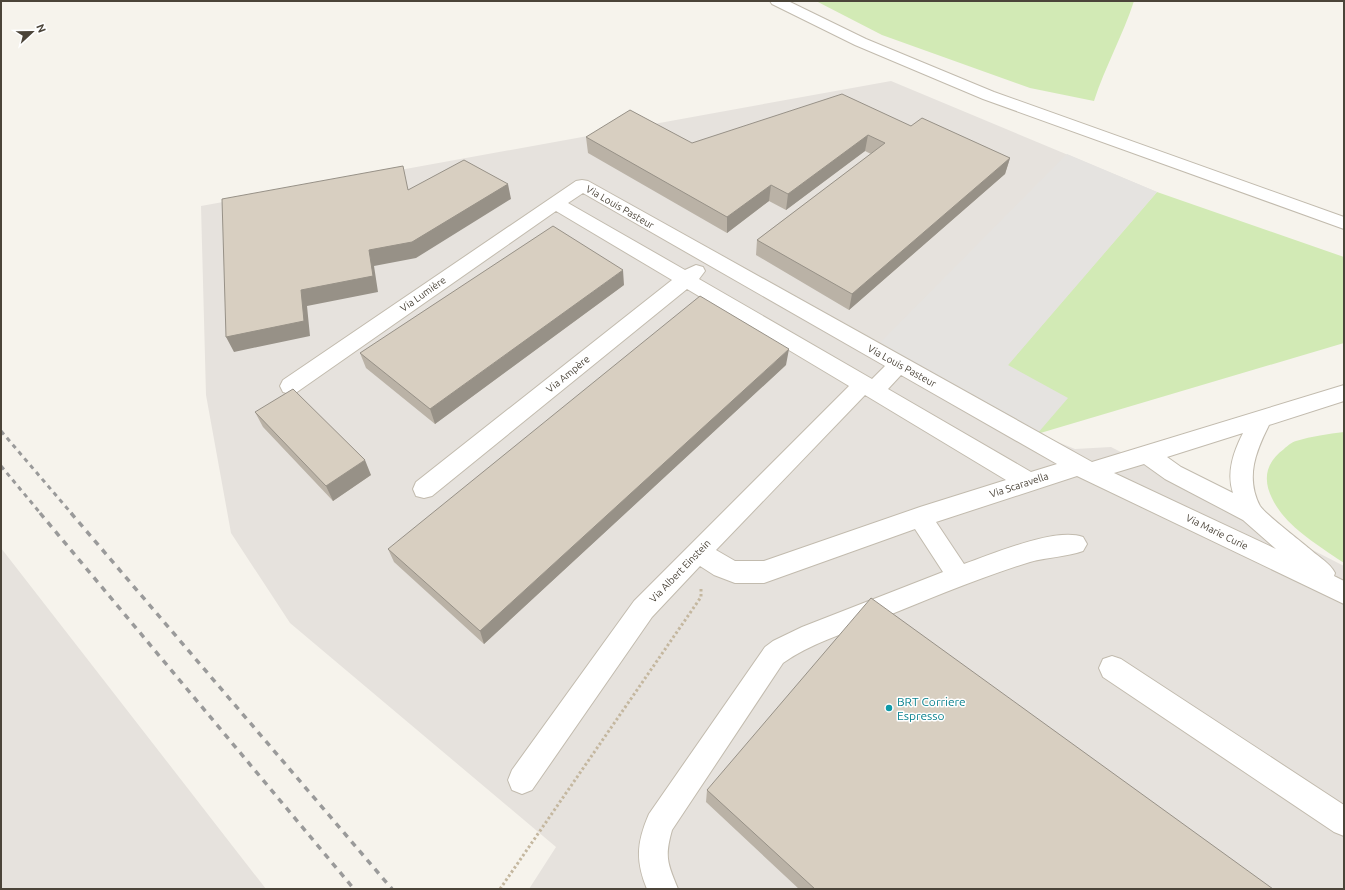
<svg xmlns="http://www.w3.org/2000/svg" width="1345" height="890" font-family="Ubuntu,sans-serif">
	<rect width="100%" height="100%" fill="#f6f3ec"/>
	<path fill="#e6e2dd" d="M891 81 1157 192 1008 366 1038 434 1075 449 1111 447 1344 566V889H529L556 847 290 623 231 533 206 395 201 206Z
		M1 548 266 889H1Z"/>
	<path fill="#d2eab5" d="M816 1H1134C1123 35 1105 67 1094 101L1030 88 882 35Z
		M1157 192 1344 257V343L1037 434 1007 366Z
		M1344 432V563C1325 550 1296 532 1282 514 1265 492 1258 468 1284 449 1287 446 1292 442 1296 441 1312 436 1328 434 1344 432Z"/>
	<path fill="#e5e3e0" d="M1067 154 1157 192 1008 365 1068 398 1037 434 880 343Z"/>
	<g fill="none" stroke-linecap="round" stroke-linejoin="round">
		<defs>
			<path id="minor" d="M770 1H788L866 39 994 92 1344 217V229L983 99 855 45 772 4Z
				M582 180 588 181 1092 462 1344 385V401L1269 425C1256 451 1245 477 1260 506 1265 514 1302 542 1311 550 1320 558 1330 563 1335 573L1334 576 1344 581V604L1077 476 936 522 964 564C993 554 1055 527 1083 537L1087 544 1083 551C1066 557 1048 557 1030 562 977 578 925 601 874 621 844 634 809 644 783 663L672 830C664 858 668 864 678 889H647C635 860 637 842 649 814L765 647 773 641 802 627 943 572 915 529 764 583H735L714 575 700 566 652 617 532 790 522 794 512 790 508 780 512 770 634 601 849 386 687 289 432 496 424 498 416 496 413 489 416 482 672 280 556 211 297 392 290 394 283 392 280 386 283 380 576 181ZM583 193 885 366 872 379 699 279 705 271 703 267 696 265 685 270 568 203ZM901 375 1057 464 1031 472 888 389ZM865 395 1006 480 920 507 764 561H735L716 550ZM1243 433C1234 451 1226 472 1233 493L1181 467 1167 457ZM1144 464 1165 479 1243 520 1276 549 1114 473Z
				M1112 656 1121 659 1344 805V836L1334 832 1103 677 1099 668 1103 659Z"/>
		</defs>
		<use href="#minor" stroke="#c2bbae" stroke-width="2"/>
		<path stroke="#c4b79f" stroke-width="3" stroke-dasharray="2.5 2.5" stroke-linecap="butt" d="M500 889 701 597V588"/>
		<use href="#minor" fill="#fff" fill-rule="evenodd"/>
		<path stroke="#9a9a9a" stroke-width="3" stroke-dasharray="4.5 4.5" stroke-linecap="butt" d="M1 431 72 514
			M1 466 41 514"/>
		<path stroke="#9a9a9a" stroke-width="3.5" stroke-dasharray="6 6" stroke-linecap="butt" d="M40 513 354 889
			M71 513 392 889"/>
	</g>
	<path fill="#bab2a6" d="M911 126 1010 158 1005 174 849 310 756 255 757 240 871 154 865 151 786 210 769 201 727 233 588 153 586 137 692 143Z
		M624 285 435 424 366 368 360 353Z
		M786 365 484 644 394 562 388 549Z
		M255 412 371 475 333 501 263 427Z
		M707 790 1273 889H799L706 802Z"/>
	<path fill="#979187" d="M868 135 865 151 786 210 788 194Z
		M1010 158 1005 174 849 310 852 294Z
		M508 184 511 199 416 258 374 266 378 292 307 306 310 336 234 352 226 337 301 290 369 250Z
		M771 185 769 201 727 233V217Z
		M623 270 624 285 435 424 430 409Z
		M789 349 786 365 484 644 480 631Z
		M365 460 371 475 333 501 326 486Z"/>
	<path fill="#d8cfc1" stroke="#979187" d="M842 94 911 126 922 118 1010 158 852 294 757 240 885 143 868 135 788 194 771 185 727 217 586 137 630 110 692 143Z
		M464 160 508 184 412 242 369 250 373 276 301 290 304 321 226 337 222 199 403 166 408 190Z
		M553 226 623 270 430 409 360 353Z
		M700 296 789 349 480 631 388 549Z
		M293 389 365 460 326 486 255 412Z
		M871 598 1273 889H815L707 790Z"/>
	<circle fill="#0f9aa8" stroke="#fff" stroke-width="1.5" cx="889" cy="708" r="4"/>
	<g text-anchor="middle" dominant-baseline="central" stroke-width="3" stroke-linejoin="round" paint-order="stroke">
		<g font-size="10" fill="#4b4439" stroke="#fff">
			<text transform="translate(620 207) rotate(30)">Via Louis Pasteur</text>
			<text transform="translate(423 294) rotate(-35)">Via Lumière</text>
			<text transform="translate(902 366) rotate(29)">Via Louis Pasteur</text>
			<text transform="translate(568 374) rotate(-39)">Via Ampère</text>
			<text transform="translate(1019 485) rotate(-18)">Via Scaravella</text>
			<text transform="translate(1217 532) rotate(26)">Via Marie Curie</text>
			<text transform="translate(680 571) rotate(-46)">Via Albert Einstein</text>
		</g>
		<g font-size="12" fill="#0d838f" stroke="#fff" text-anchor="start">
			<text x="897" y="701">BRT Corriere<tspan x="897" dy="14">Espresso</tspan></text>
		</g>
	</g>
	<rect width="1345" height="890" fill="none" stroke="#4b4439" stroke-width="4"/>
	<g transform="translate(32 32) rotate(68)" stroke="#ffffff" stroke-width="3" paint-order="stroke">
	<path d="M0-3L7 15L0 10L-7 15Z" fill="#4b4439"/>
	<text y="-6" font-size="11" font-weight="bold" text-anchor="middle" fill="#4b4439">N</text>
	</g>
</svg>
